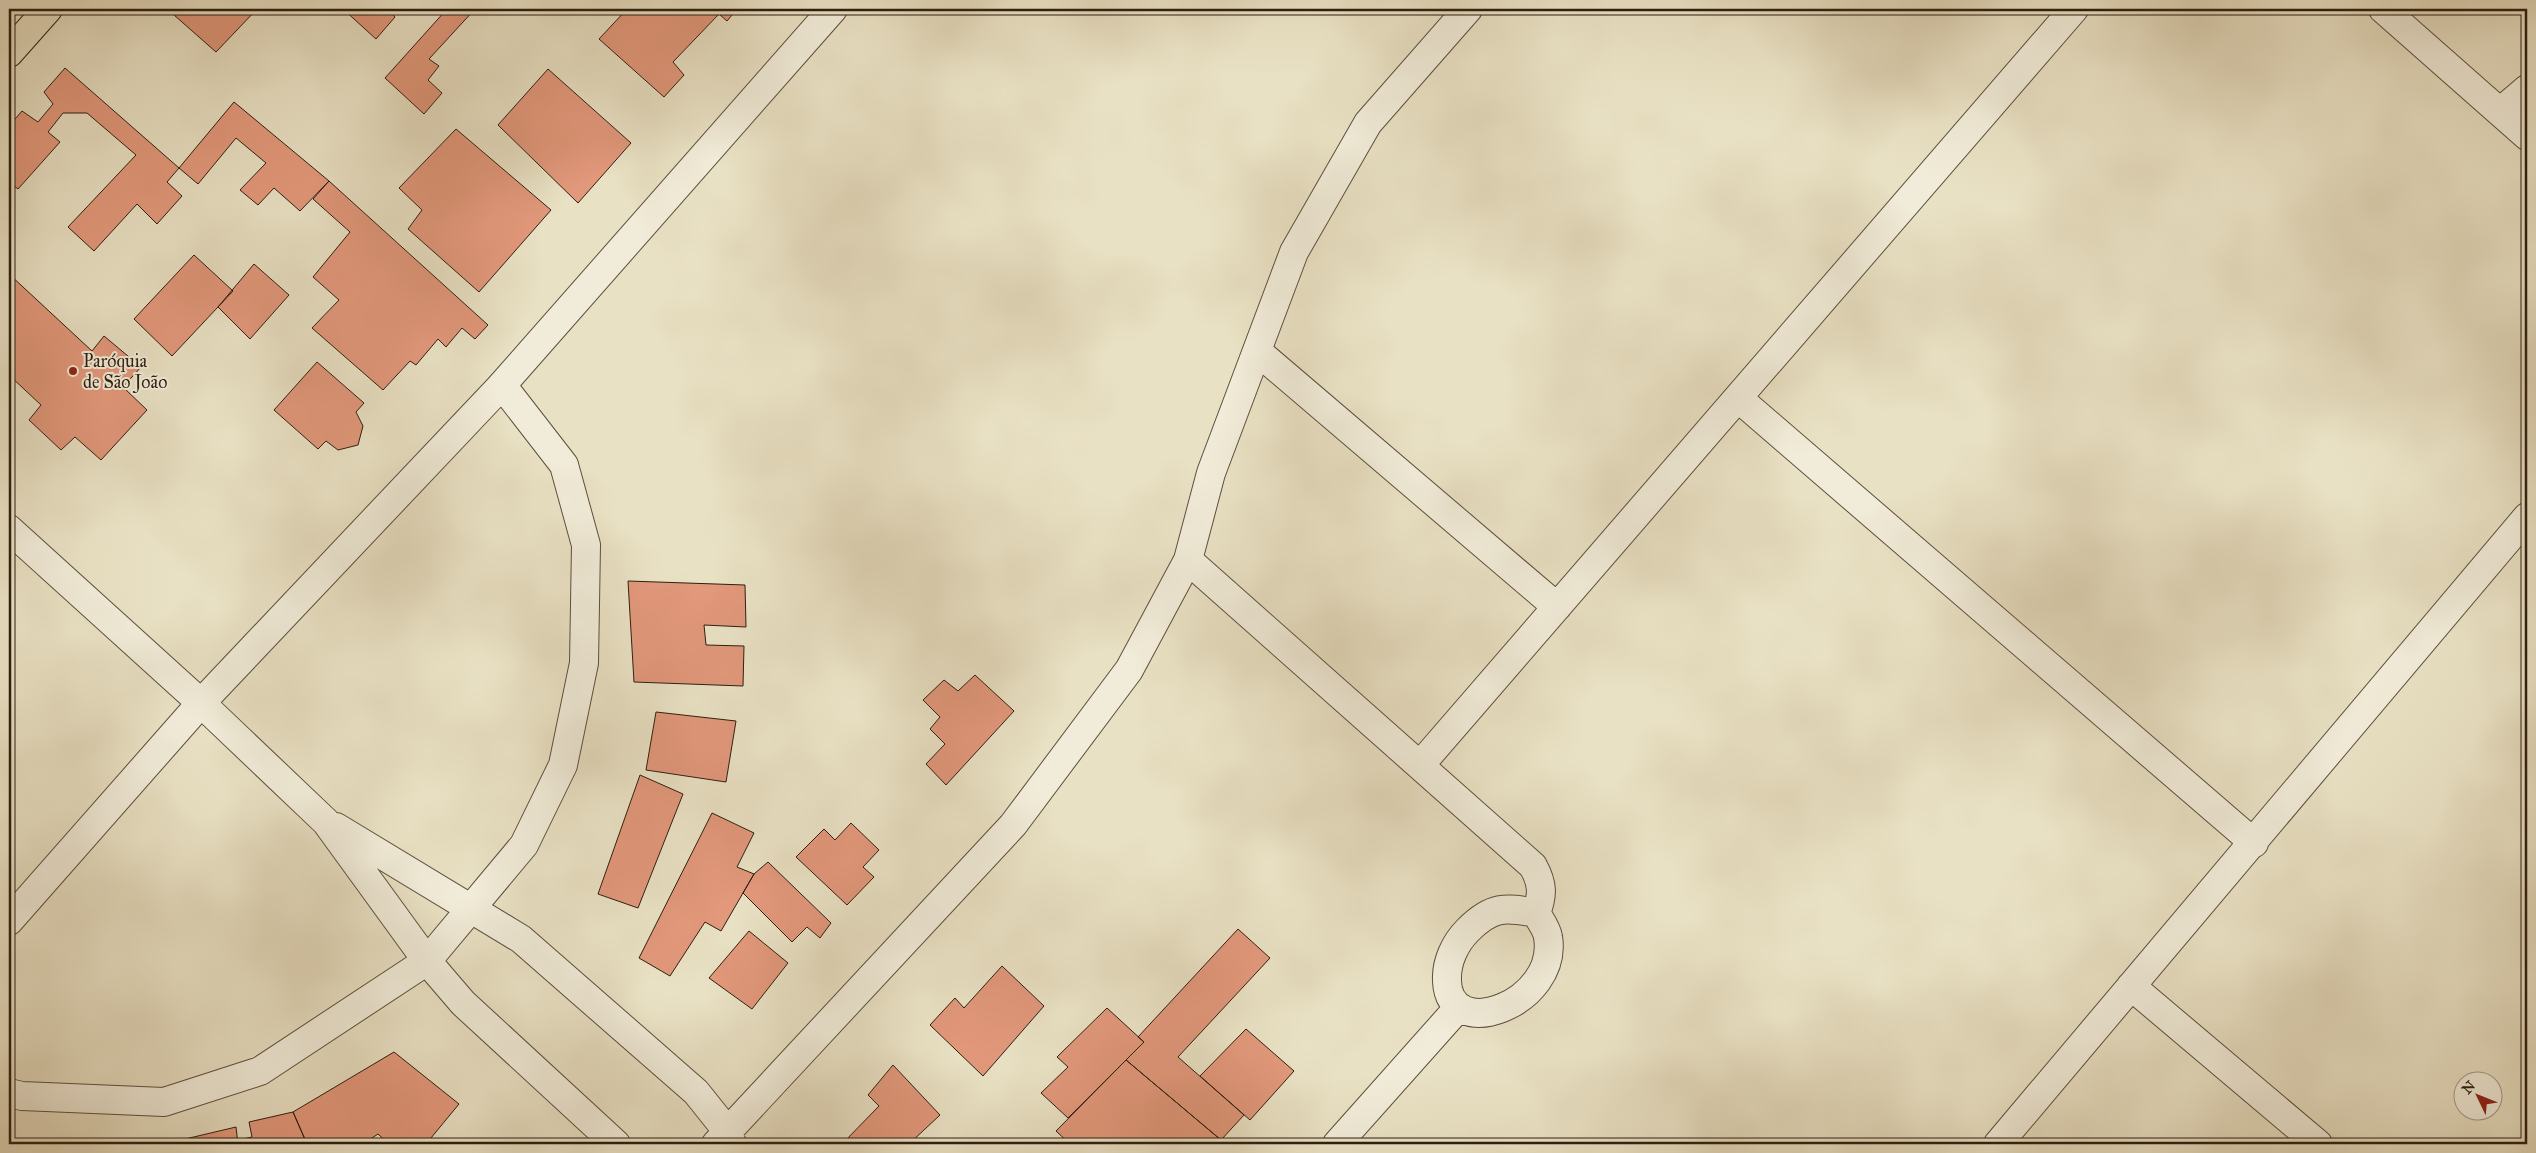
<svg xmlns="http://www.w3.org/2000/svg" width="2536" height="1153" font-family="'IM FELL Great Primer',serif">
	<rect width="100%" height="100%" fill="#e9e1c4"/>
	<filter id="stains"><feTurbulence type="fractalNoise" baseFrequency=".004" numOctaves="4"/><feColorMatrix values="0 0 0 0 .2 0 0 0 0 .09 0 0 0 0 .02 0 0 0 .5 -.17"/></filter>
	<radialGradient id="worn" r=".72"><stop offset=".6" stop-color="#630" stop-opacity="0"/><stop offset="1" stop-color="#630" stop-opacity=".3"/></radialGradient>
	<path fill="#e2987b" stroke="#2d1e10" d="M180 9H257L216 52 174 15Z
		M343 9H388L395 17 376 39Z
		M447 9H475L429 59 439 66 428 80 442 93 424 114 385 78Z
		M627 9H737L727 21 719 14 673 62 684 75 664 97 599 39Z
		M65 68 179 168 167 182 182 196 157 224 137 204 94 251 68 227 136 155 87 113H63L48 132 60 142 18 189 9 182V126L22 111 38 122 53 104 44 92Z
		M548 69 631 143 578 203 498 125Z
		M234 102 329 181 300 211 274 188 258 205 240 190 266 163 236 138 198 184 179 168Z
		M456 129 551 210 479 292 408 229 422 210 399 188Z
		M329 181 488 325 475 339 462 328 446 347 438 339 416 365 410 361 383 390 312 328 339 300 313 277 350 232 313 199Z
		M194 255 233 291 172 356 134 319Z
		M254 264 289 295 250 339 218 307Z
		M9 274 92 351 104 336 141 367 123 387 147 410 101 460 75 437 61 450 29 420 41 405 9 375Z
		M317 362 364 403 356 412 363 426 358 445 338 450 326 441 318 449 274 410Z
		M628 581 745 585 746 627 704 625 706 645 744 646 743 686 634 682Z
		M975 675 1014 711 946 785 926 764 945 744 930 729 940 717 923 700 944 680 958 691Z
		M656 712 736 721 726 782 646 770Z
		M640 775 683 794 638 908 598 894Z
		M712 813 754 833 737 867 754 874 721 931 705 922 670 976 639 958Z
		M851 823 879 850 863 867 874 877 847 905 796 857 824 829 835 840Z
		M768 862 831 923 820 938 807 927 792 942 743 893 754 874Z
		M1238 929 1270 958 1178 1057 1244 1115 1221 1140 1126 1060 1144 1042 1138 1037Z
		M749 931 788 963 752 1009 709 978Z
		M1002 966 1044 1006 983 1076 930 1025 955 998 964 1008Z
		M1107 1008 1144 1042 1068 1118 1041 1093 1068 1067 1057 1057Z
		M1246 1029 1294 1071 1250 1120 1200 1076Z
		M394 1052 459 1104 426 1144H389L378 1134 363 1144H307L293 1112Z
		M1126 1060 1221 1140 1226 1144H1070L1056 1131Z
		M893 1065 940 1115 909 1144H842L879 1106 868 1095Z
		M293 1112 307 1144H238V1140L252 1137 249 1122Z
		M236 1127 238 1144H164Z
		M141 1142V1144H71Z"/>
	<g fill="none" stroke-linecap="round" stroke-linejoin="round">
		<defs>
			<path id="minor" d="M2383 9 2527 136
				M2500 112 2527 89
				M1257 351 1557 607
				M1738 398 2254 843
				M9 529 201 703 326 822 427 961 463 1003 616 1144
				M1188 560 1533 866C1543 884 1543 895 1536 913 1540 920 1547 929 1548 937 1559 1003 1449 1045 1447 981 1446 962 1455 943 1468 930 1492 906 1505 907 1536 913
				M1421 764 2074 9
				M336 827 521 939 696 1092 728 1132 732 1144
				M2131 986 2318 1144
				M9 1093 22 1096 164 1102 260 1071 427 961 524 845 563 765 584 663 586 545 564 465 502 385
				M716 1144 1013 825 1129 670 1188 560 1211 473 1294 252 1368 123 1468 9
				M1337 1144 1459 1007
				M1998 1144 2527 517"/>
			<path id="tertiary" d="M9 921 201 703 502 385 833 9"/>
			<path id="primary" d="M9 53 48 9"/>
		</defs>
		<use href="#minor" stroke="#5c4f3d" stroke-width="30"/>
		<use href="#tertiary" stroke="#5c4f3d" stroke-width="30"/>
		<use href="#primary" stroke="#2d1e10" stroke-width="30"/>
		<use href="#minor" stroke="#f1ecd9" stroke-width="28"/>
		<use href="#tertiary" stroke="#f1ecd9" stroke-width="28"/>
		<use href="#primary" stroke="#e9e1c4" stroke-width="28"/>
	</g>
	<circle fill="#8f2418" stroke="#f1ecd9" stroke-width="2" cx="73" cy="371" r="5"/>
	<g text-anchor="middle" dominant-baseline="central" stroke-width="4" stroke-linejoin="round" paint-order="stroke">
		<g font-size="18" fill="#2d1e10" stroke="#f1ecd9" text-anchor="start">
			<text x="83" y="361">Paróquia<tspan x="83" dy="21">de São João</tspan></text>
		</g>
	</g>
	<rect width="2536" height="1153" fill="none" stroke="#e9e1c4" stroke-width="30"/>
	<rect x="10" y="10" width="2516" height="1133" fill="none" stroke="#2d1e10" stroke-width="2.5"/>
	<rect x="15" y="15" width="2506" height="1123" fill="none" stroke="#2d1e10"/>
	<g transform="translate(2478 1096) rotate(313)"><circle r="24" fill="#f1ecd9" stroke="#a39a89"/>
	<path d="M0-4L9 19L0 12L-9 19Z" fill="#8f2418"/>
	<text y="-8" font-size="14" font-weight="bold" text-anchor="middle" fill="#2d1e10">N</text>
	</g>
	<rect width="100%" height="100%" filter="url(#stains)"/>
	<rect width="100%" height="100%" fill="url(#worn)"/>
</svg>
